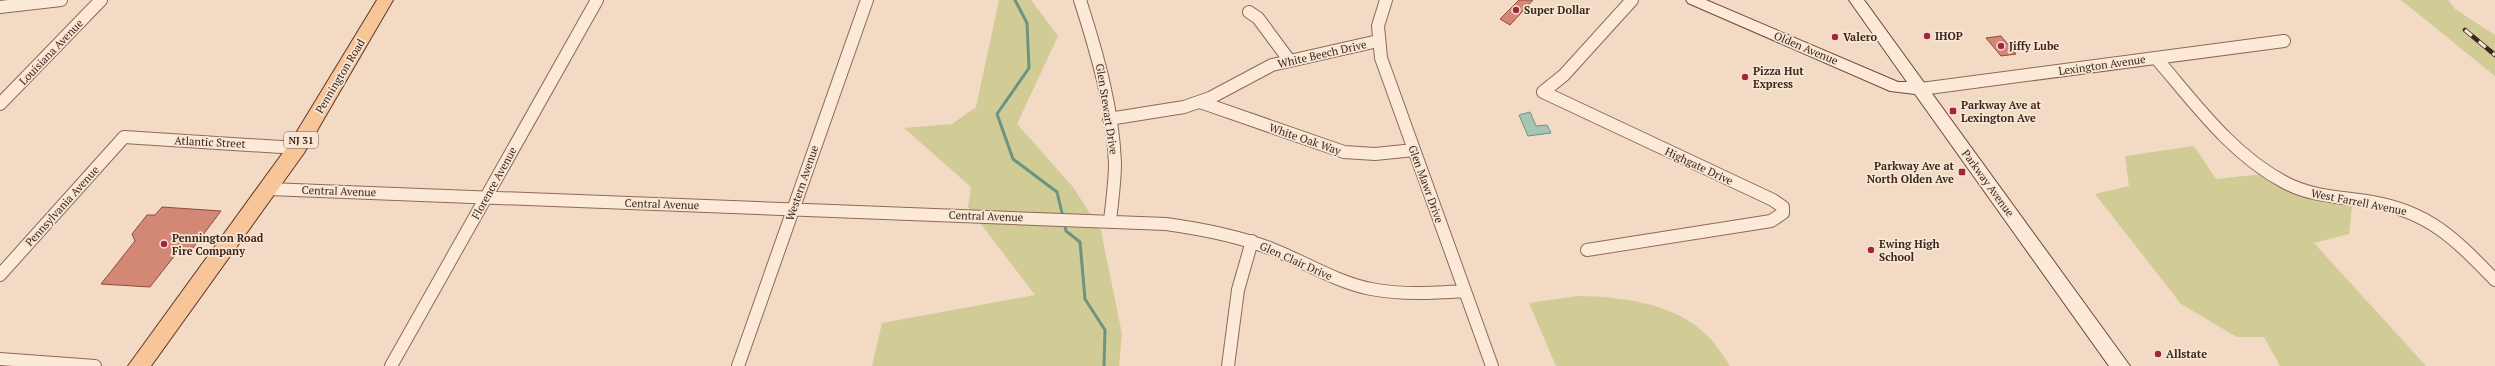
<svg xmlns="http://www.w3.org/2000/svg" width="2495" height="366" font-family="'PT Serif',serif">
	<rect width="100%" height="100%" fill="#f2dac4"/>
	<path fill="#d1cb96" d="M999 0H1031L1058 36 1017 124 1073 187 1101 231 1122 334 1119 366H872L882 323 1035 295 968 207 971 187 904 128 952 124 976 107Z
		M2401 0H2448L2455 9 2495 35V76Z
		M2194 146 2216 179 2271 173 2353 197 2349 234 2314 243 2426 366H2280L2264 337H2237L2181 304 2095 194 2129 186 2125 156Z
		M1578 296C1619 297 1669 302 1701 330 1713 340 1722 353 1730 366H1556L1529 303Z"/>
	<path fill="#a6c5b5" stroke="#6b9481" d="M1530 112 1536 126 1547 125 1551 133 1528 136 1519 115Z"/>
	<g fill="none" stroke-linecap="round" stroke-linejoin="round">
		<path stroke="#6b9481" stroke-width="3" d="M1015 0 1027 23 1029 68 997 114 1013 159 1057 192 1063 217
			M1064 222 1066 231 1080 242 1085 299 1105 330 1104 366"/>
	</g>
	<path fill="#d38876" stroke="#904a3c" d="M1519 0H1533L1510 25 1500 19Z
		M2001 36 2016 54 2001 56 1986 38Z
		M162 207 221 211 193 248 179 250 150 287 101 284 135 241 132 234 147 215H155Z"/>
	<g fill="none" stroke-linecap="round" stroke-linejoin="round">
		<defs>
			<path id="minor" d="M1080 0C1097 53 1113 108 1115 163 1115 182 1112 202 1110 221
				M1386 0 1378 26 1381 58 1492 366
				M0 7 61 0
				M1249 12 1258 18 1289 60
				M2156 58C2194 102 2231 154 2284 182 2311 197 2343 197 2372 202 2430 212 2456 240 2495 280
				M1921 89 2284 41
				M1200 102 1344 152 1375 154 1414 150
				M0 104 101 0
				M1109 119 1184 107 1210 98 1272 65 1378 41
				M269 189 1166 224C1202 229 1238 236 1272 249 1305 262 1336 282 1371 289 1402 295 1434 293 1465 291
				M1587 250 1771 221 1783 213V207L1773 200 1543 92 1564 75 1632 0
				M0 275 124 137 297 148
				M0 359 95 366
				M391 366 597 0
				M738 366 867 0
				M1228 366 1238 290 1252 241"/>
			<path id="secondary" d="M1686 0H1706L1898 82H1907L1849 0H1864L2130 366H2109L1915 94 1890 91 1688 3Z"/>
			<path id="primary" d="M377 0H393L304 153 151 366H128L290 143Z"/>
		</defs>
		<use href="#minor" stroke="#8e6958" stroke-width="14"/>
		<use href="#secondary" stroke="#704a3b" stroke-width="2"/>
		<use href="#primary" stroke="#5c382d" stroke-width="2"/>
		<use href="#minor" stroke="#fce9d8" stroke-width="12"/>
		<use href="#secondary" fill="#fce9d8" fill-rule="evenodd"/>
		<use href="#primary" fill="#f8c599" fill-rule="evenodd"/>
		<defs>
			<path id="rail" d="M2465 30 2495 55"/>
		</defs>
		<use href="#rail" stroke="#3d261d" stroke-width="4.5"/>
		<use href="#rail" stroke="#f8e6d4" stroke-width="3" stroke-dasharray="9" stroke-linecap="butt"/>
	</g>
	<g fill="#a32341" stroke="#f8e6d4" stroke-width="1.5">
		<circle cx="1516" cy="10" r="4"/>
		<circle cx="1927" cy="36" r="4"/>
		<circle cx="1835" cy="37" r="4"/>
		<circle cx="2001" cy="46" r="4"/>
		<circle cx="1745" cy="77" r="4"/>
		<rect x="1949" y="107" width="8" height="8" rx="2"/>
		<rect x="1958" y="168" width="8" height="8" rx="2"/>
		<circle cx="164" cy="244" r="4"/>
		<circle cx="1871" cy="250" r="4"/>
		<circle cx="2158" cy="354" r="4"/>
	</g>
	<g text-anchor="middle" dominant-baseline="central" stroke-width="3.5" stroke-linejoin="round" paint-order="stroke">
		<rect fill="#f8e6d4" stroke="#756054" stroke-width="1" x="284" y="132" width="34" height="16" rx="3"/>
		<g font-size="10" font-weight="bold" fill="#3d261d">
			<text x="301" y="140">NJ 31</text>
		</g>
		<g font-size="11" font-weight="bold" fill="#3d261d" stroke="#f8e6d4" text-anchor="start">
			<text x="1524" y="10">Super Dollar</text>
			<text x="1935" y="36">IHOP</text>
			<text x="1843" y="37">Valero</text>
			<text x="2009" y="46">Jiffy Lube</text>
			<text x="1753" y="71">Pizza Hut<tspan x="1753" dy="13">Express</tspan></text>
			<text x="1961" y="105">Parkway Ave at<tspan x="1961" dy="13">Lexington Ave</tspan></text>
			<text x="1954" y="166" text-anchor="end">Parkway Ave at<tspan x="1954" dy="13">North Olden Ave</tspan></text>
			<text x="172" y="238">Pennington Road<tspan x="172" dy="13">Fire Company</tspan></text>
			<text x="1879" y="244">Ewing High<tspan x="1879" dy="13">School</tspan></text>
			<text x="2166" y="354">Allstate</text>
		</g>
		<g font-size="11" fill="#3d261d" stroke="#f8e6d4">
			<text transform="translate(1806 48) rotate(23)">Olden Avenue</text>
			<text transform="translate(51 52) rotate(-46)">Louisiana Avenue</text>
			<text transform="translate(1322 54) rotate(-13)">White Beech Drive</text>
			<text transform="translate(2102 65) rotate(-8)">Lexington Avenue</text>
			<text transform="translate(340 76) rotate(-59)">Pennington Road</text>
			<text transform="translate(1107 109) rotate(81)">Glen Stewart Drive</text>
			<text transform="translate(1305 139) rotate(19)">White Oak Way</text>
			<text transform="translate(210 142) rotate(3)">Atlantic Street</text>
			<text transform="translate(1699 166) rotate(25)">Highgate Drive</text>
			<text transform="translate(494 183) rotate(-61)">Florence Avenue</text>
			<text transform="translate(802 183) rotate(-71)">Western Avenue</text>
			<text transform="translate(1988 183) rotate(54)">Parkway Avenue</text>
			<text transform="translate(1426 184) rotate(70)">Glen Mawr Drive</text>
			<text transform="translate(339 191) rotate(2)">Central Avenue</text>
			<text transform="translate(2359 202) rotate(11)">West Farrell Avenue</text>
			<text transform="translate(662 204) rotate(2)">Central Avenue</text>
			<text transform="translate(62 206) rotate(-48)">Pennsylvania Avenue</text>
			<text transform="translate(986 216) rotate(2)">Central Avenue</text>
			<text transform="translate(1296 261) rotate(24)">Glen Clair Drive</text>
		</g>
	</g>
</svg>
